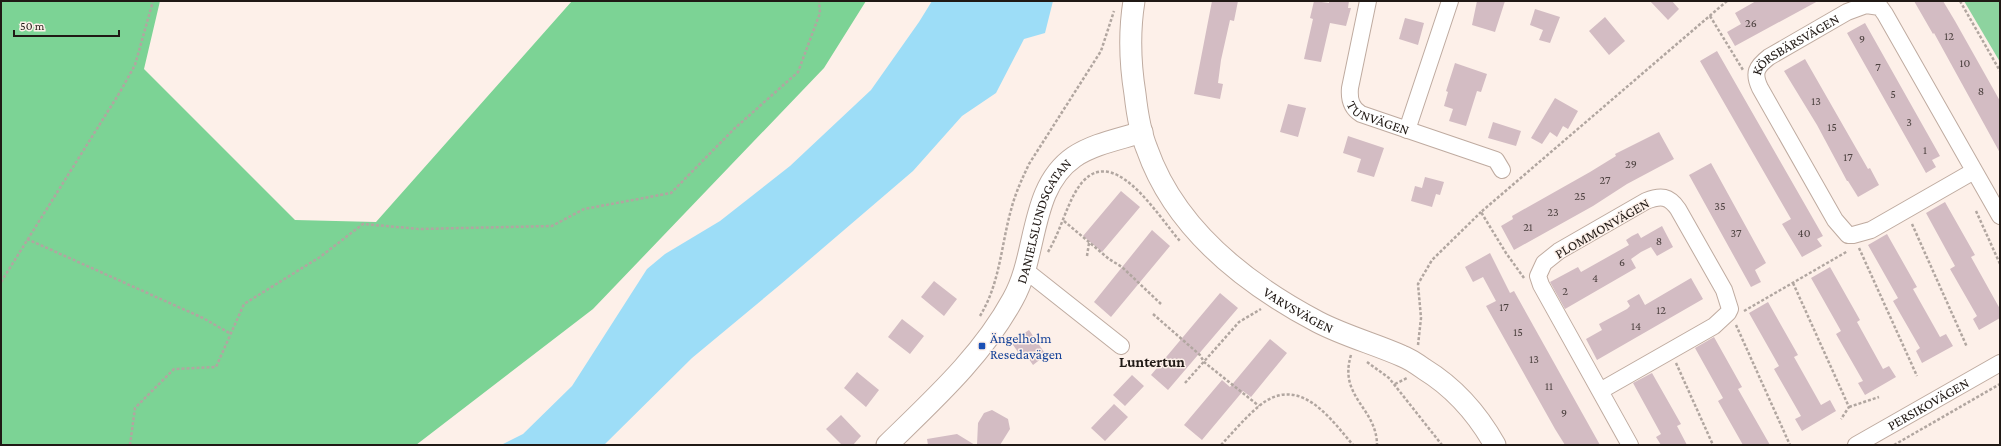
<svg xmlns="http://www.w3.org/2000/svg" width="2001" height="446" font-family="'Crimson Pro',serif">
	<rect width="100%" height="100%" fill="#fdf0e9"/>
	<path fill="#8dd39f" d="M1964 1H2000V62Z"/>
	<path fill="#7cd395" d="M1 1H160L144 69 295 220 376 222 572 1H866L824 68 593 309 416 445H1Z"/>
	<path fill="#9dddf7" d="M932 1H1053L1045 33 1024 39 996 93 962 116 913 171 781 284 692 358 604 445H501L523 434 572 386 647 269 665 254 720 221 790 166 871 90 919 22Z"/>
	<path fill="#d3bcc3" d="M1212 1H1238L1234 21 1230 20 1221 60 1218 83 1223 84 1220 99 1194 94Z
		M1314 1 1329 3V1H1349L1348 8H1351L1346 26 1330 23 1321 62 1304 59 1313 19 1310 18Z
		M1477 1H1505L1495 32 1472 25Z
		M1650 1H1672L1679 9 1668 20Z
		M1756 1H1818L1735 46 1727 32 1741 24 1735 13Z
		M1914 1H1943L1955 21 2000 101V153L1934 33 1933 34Z
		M1535 9 1560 17 1550 43 1539 40 1543 30 1530 25Z
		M1605 17 1625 41 1609 55 1589 31Z
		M1405 18 1424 23 1418 45 1399 39Z
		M1865 23 1940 156 1932 160 1936 167 1926 173 1847 33Z
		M1717 51 1823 236 1817 239 1822 246 1802 257 1782 224 1791 219 1700 61Z
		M1805 59 1868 169 1870 168 1879 185 1858 197 1848 181H1847L1817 125 1784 71Z
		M1455 63 1487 74 1481 92 1477 91 1466 126 1449 121 1453 109 1444 106 1448 92 1446 91Z
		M1555 98 1578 111 1568 129 1563 126 1557 137 1550 132 1542 144 1531 138Z
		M1288 104 1306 108 1298 137 1280 132Z
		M1493 122 1521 131 1516 146 1488 138Z
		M1659 132 1674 159 1627 184 1593 206 1514 250 1501 226 1513 219 1512 216 1590 172 1616 156 1615 154Z
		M1348 136 1384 148 1374 177 1357 172 1361 159 1343 153Z
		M1711 163 1766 263 1755 270 1761 282 1751 287 1689 175Z
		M1425 177 1444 182 1440 195 1436 194 1432 207 1411 201 1415 186 1422 188Z
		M1121 191 1140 207 1102 252 1083 236Z
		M1945 202 1975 255 1971 257 2000 309V318L1979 330 1973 319 1977 316 1950 269 1955 266 1926 213Z
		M1662 226 1673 247 1657 256 1651 247 1641 252 1631 259 1636 268 1565 309 1550 282 1578 267 1581 272 1629 245 1626 240 1632 236 1638 233 1641 238Z
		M1152 230 1170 246 1111 317 1094 302Z
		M1887 234 1917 287 1913 289 1940 337 1946 334 1953 346 1922 363 1916 351 1920 348 1893 301 1898 298 1868 245Z
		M1490 253 1510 293 1514 291 1600 445H1565L1555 429 1486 306 1496 301 1483 277 1473 282 1465 267Z
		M1830 267 1860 320 1857 322 1883 369 1889 366 1896 377 1865 395 1858 383 1863 381 1836 334 1841 331 1811 278Z
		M1691 278 1703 299 1597 360 1586 339 1602 330 1599 324 1627 309 1630 306 1627 301 1639 294 1645 305Z
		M934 281 957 299 944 316 921 297Z
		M1220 293 1238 308 1168 390 1151 375Z
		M1768 302 1798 355 1794 357 1821 405 1830 400 1836 411 1802 431 1795 419 1801 416 1774 369 1779 366 1749 313Z
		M902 319 924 336 910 354 888 337Z
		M1029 330 1046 355 1033 365 1024 352 1020 355 1011 342Z
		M1714 337 1742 387 1738 389 1770 445H1743L1718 401 1723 398 1695 348Z
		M1270 339 1287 353 1251 397 1243 391 1202 440 1184 425 1222 380 1230 387Z
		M857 372 879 390 866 407 844 388Z
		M1652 373 1681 424 1677 426 1687 445H1661L1656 437 1661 434 1633 383Z
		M1132 375 1144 386 1125 406 1113 395Z
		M1114 404 1128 417 1105 441 1091 428Z
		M992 410 1008 419 1010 429 1000 445H977L978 423 984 413Z
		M841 415 861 436 853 445H842L826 429Z
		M957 434 975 445H928L927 439Z"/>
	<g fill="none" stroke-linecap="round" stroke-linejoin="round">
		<defs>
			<g id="minor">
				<path id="s1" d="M1368 1 1350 88C1349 99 1351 108 1361 114L1496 160 1502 170"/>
				<path d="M1407 130 1450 1"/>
				<path id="s2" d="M1974 171 1871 230 1853 235H1848L1835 220 1760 88C1753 73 1756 67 1769 57L1847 12 1866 5 1880 7 1885 14 2000 216"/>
				<path d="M1025 270 1121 346"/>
				<path d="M1600 391 1714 326 1728 313 1730 309 1724 290 1678 209C1669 196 1661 195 1646 201L1559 251 1544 263 1538 276 1541 285 1630 445"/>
				<path id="s3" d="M1856 445 2000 363"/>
			</g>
			<g id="tertiary">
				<path id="s4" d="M1134 1C1129 32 1130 63 1135 94 1137 112 1140 132 1147 149 1175 229 1246 284 1318 322 1345 336 1375 344 1402 356 1410 359 1417 364 1424 369 1455 388 1477 413 1495 445"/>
				<path id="s5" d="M887 445C933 400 982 356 1013 299 1038 255 1029 188 1074 157 1093 144 1120 139 1142 132"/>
			</g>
		</defs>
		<use href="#minor" stroke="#bfaba0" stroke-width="18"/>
		<use href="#tertiary" stroke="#bfaba0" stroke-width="23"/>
		<path stroke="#b1a6a0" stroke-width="2.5" stroke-dasharray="3 2" stroke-linecap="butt" d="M1960 1 2000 71
			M1710 16 1743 70
			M1976 211 2000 264
			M1064 221 1109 259 1122 267 1161 304
			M1912 224 1967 347
			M27 239 203 318 231 334
			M1859 248 1917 376
			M1048 252C1060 232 1065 210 1076 191 1110 134 1158 217 1180 241
			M1087 256 1089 243
			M1524 278 1506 253 1481 212 1727 1
			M1 282 120 92 135 65 153 1
			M1793 283 1849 407 1841 419
			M1744 311 1848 251
			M1153 314 1200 355 1204 362 1259 406
			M980 316C1000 283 1001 246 1011 210 1015 194 1022 179 1029 164L1101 51 1114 11
			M1736 325 1790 445
			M1418 345 1421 318 1418 284 1432 260 1481 212
			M1351 355C1338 397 1377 408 1377 445
			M1367 362 1389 378 1442 445
			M1676 363 1713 445
			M1185 383 1239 322 1261 309
			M1395 384 1407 378
			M1849 407 1879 397
			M130 445 135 408 174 369 216 367 244 304 320 257 363 224 420 229 552 226 584 209 671 193 734 129 798 72 820 13 819 1
			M1221 445C1233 432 1246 417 1259 406 1299 373 1330 418 1353 445
			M1894 445 2000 384"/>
		<use href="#minor" stroke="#fff" stroke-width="16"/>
		<use href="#tertiary" stroke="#fff" stroke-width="21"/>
	</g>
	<rect fill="#1a4fb4" stroke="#fdf0e9" stroke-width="1.5" x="978" y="342" width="8" height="8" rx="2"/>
	<g text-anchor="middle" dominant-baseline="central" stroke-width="3" stroke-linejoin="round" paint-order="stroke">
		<g font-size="12" fill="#4d4240">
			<text x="1751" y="23">26</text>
			<text x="1949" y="36">12</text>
			<text x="1862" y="39">9</text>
			<text x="1965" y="63">10</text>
			<text x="1878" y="67">7</text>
			<text x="1981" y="91">8</text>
			<text x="1893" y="94">5</text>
			<text x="1816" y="101">13</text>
			<text x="1909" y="122">3</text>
			<text x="1832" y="127">15</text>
			<text x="1925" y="150">1</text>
			<text x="1848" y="157">17</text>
			<text x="1631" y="164">29</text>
			<text x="1605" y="180">27</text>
			<text x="1580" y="196">25</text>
			<text x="1720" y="206">35</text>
			<text x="1553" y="212">23</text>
			<text x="1528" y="227">21</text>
			<text x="1736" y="233">37</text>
			<text x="1804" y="233">40</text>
			<text x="1659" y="241">8</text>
			<text x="1622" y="262">6</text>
			<text x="1595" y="278">4</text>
			<text x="1565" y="291">2</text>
			<text x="1504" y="307">17</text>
			<text x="1661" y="310">12</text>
			<text x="1636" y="326">14</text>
			<text x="1518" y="332">15</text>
			<text x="1534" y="359">13</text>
			<text x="1549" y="386">11</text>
			<text x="1564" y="413">9</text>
		</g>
		<g font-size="14" fill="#201915" stroke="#fdf0e9">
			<text stroke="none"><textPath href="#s2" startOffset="379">KÖRSBÄRSVÄGEN</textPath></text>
			<text stroke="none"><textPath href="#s1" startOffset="136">TUNVÄGEN</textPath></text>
			<text stroke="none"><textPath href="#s5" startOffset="278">DANIELSLUNDSGATAN</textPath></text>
			<text transform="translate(1602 228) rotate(-30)">PLOMMONVÄGEN</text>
			<text stroke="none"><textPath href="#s4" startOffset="376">VARVSVÄGEN</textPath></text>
			<text stroke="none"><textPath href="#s3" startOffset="83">PERSIKOVÄGEN</textPath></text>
		</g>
		<g font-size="14" fill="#164399" stroke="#fdf0e9" text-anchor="start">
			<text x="990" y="338">Ängelholm<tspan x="990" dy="16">Resedavägen</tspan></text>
		</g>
		<g font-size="15" font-weight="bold" fill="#201915" stroke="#fdf0e9">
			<text x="1152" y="362">Luntertun</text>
		</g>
	</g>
	<rect width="2001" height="446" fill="none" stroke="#201915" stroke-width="4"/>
	<path d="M14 30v6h105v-6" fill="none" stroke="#201915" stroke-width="2"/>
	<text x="20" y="30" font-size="12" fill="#201915" stroke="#fdf0e9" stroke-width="3" paint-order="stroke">50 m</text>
</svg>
